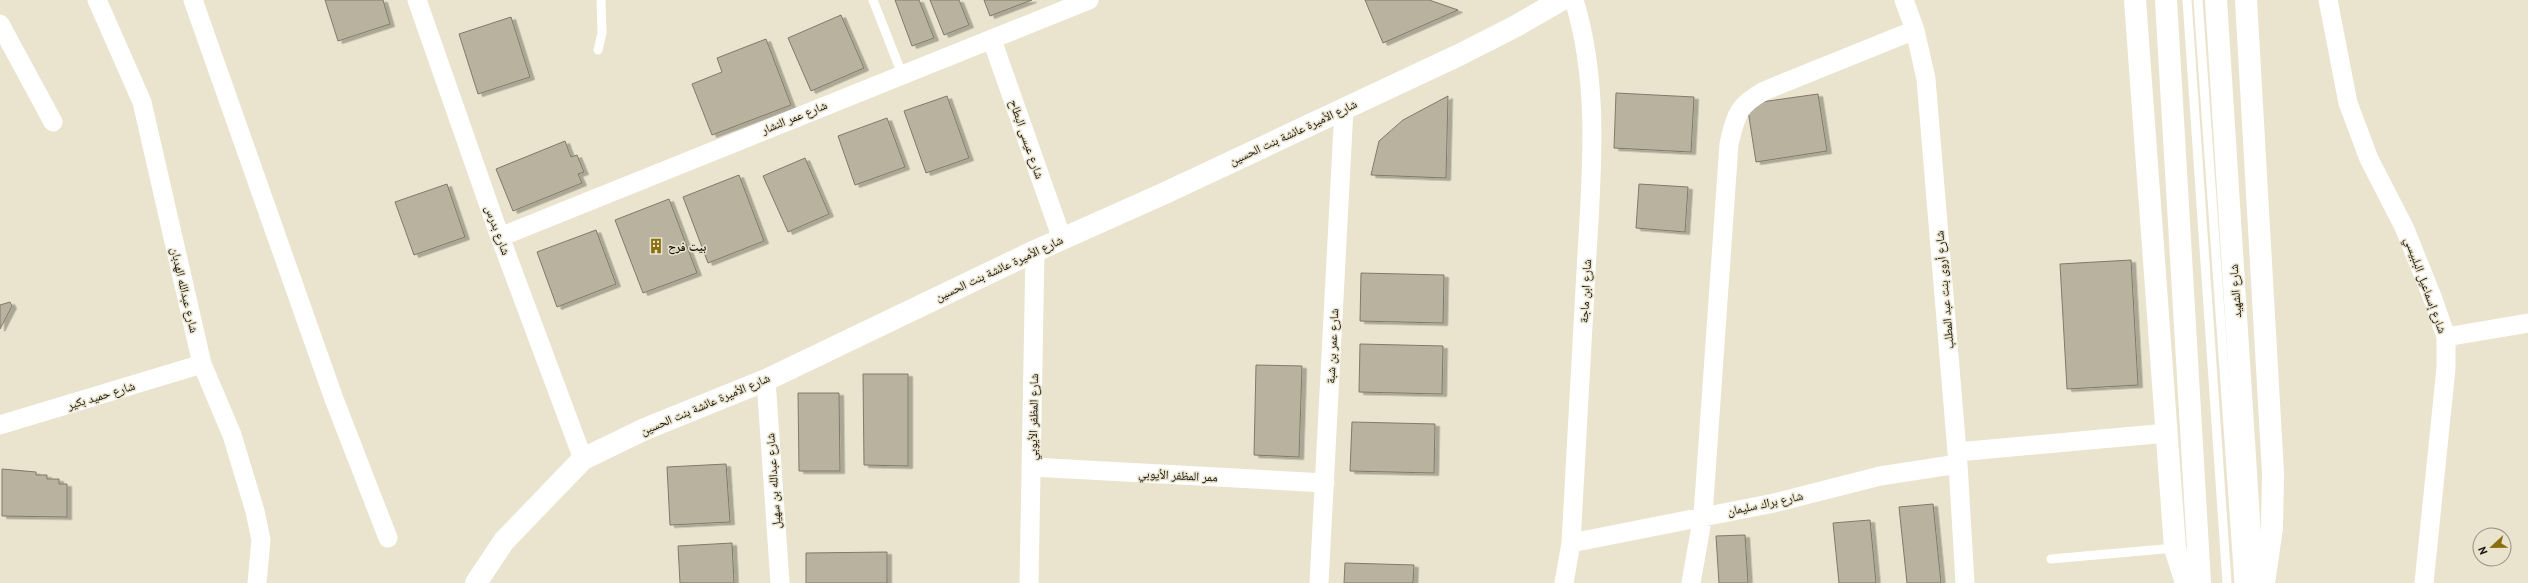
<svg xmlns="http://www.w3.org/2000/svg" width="2528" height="583" font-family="'PT Sans','Noto Naskh Arabic',sans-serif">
	<defs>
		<filter id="shadow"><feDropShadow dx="4.5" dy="2.5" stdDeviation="0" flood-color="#0004"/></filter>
	</defs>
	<rect width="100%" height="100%" fill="#eae3ce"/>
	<path fill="#b8b29e" stroke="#807a67" filter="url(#shadow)" d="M325 0H383L390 24 338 41Z
		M895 0H919L934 38 912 46Z
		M930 0H959L969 25 944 35Z
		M984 0H1032L990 16Z
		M1365 0H1429L1458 10 1383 43Z
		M841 15 864 68 811 91 788 38Z
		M511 17 530 77 478 94 459 34Z
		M766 39 791 105 712 135 692 84 722 72 717 58Z
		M1616 93 1694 97 1691 152 1614 148Z
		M1818 94 1827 151 1756 162 1747 104Z
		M947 96 969 158 926 173 904 111Z
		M1448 96 1446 178 1371 175 1379 141 1403 120Z
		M887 118 905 167 855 185 838 136Z
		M565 141 571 157 577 155 584 172 578 174 582 183 513 211 496 169Z
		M805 158 829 214 788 232 763 176Z
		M739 175 764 241 708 263 683 197Z
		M447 184 465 237 414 255 395 202Z
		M1639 184 1688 187 1685 232 1636 228Z
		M669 199 697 273 643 293 615 220Z
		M596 230 616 284 557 307 537 252Z
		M2131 260 2138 385 2067 389 2060 264Z
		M1361 273 1444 275 1443 323 1360 321Z
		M10 302 12 306 0 329V305Z
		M1360 344 1443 346 1442 394 1359 392Z
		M1256 365 1302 366 1299 457 1254 455Z
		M863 374H908V466L864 465Z
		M798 393H839L840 471H799Z
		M1352 422 1435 424 1434 473 1350 471Z
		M726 464 730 522 670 525 667 467Z
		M2 469 36 472V475H47V479H59V484H67V517L2 516Z
		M1933 504 1941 583H1907L1899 507Z
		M1870 520 1876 583H1839L1833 523Z
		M1745 535 1748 583H1719L1716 536Z
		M732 543 734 583H680L678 546Z
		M887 552V583H806V553Z
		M1345 563 1414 565 1413 583H1344Z"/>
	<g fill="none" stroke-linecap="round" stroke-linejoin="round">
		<path stroke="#fff" stroke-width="9" d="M873 0 902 74
			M2187 0 2227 583
			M2198 0 2239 583
			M598 50 602 33 601 0
			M2051 559 2175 548"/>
		<path stroke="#fff" stroke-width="19" d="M97 0 142 102 202 364 232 435 255 511 261 540 257 583
			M193 0 334 399 388 538
			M417 0 500 237 583 459
			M1904 0 1915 30 1926 79 1958 464 1965 583
			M2328 0 2348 103 2369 159 2404 227 2433 299 2446 337V368L2424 583
			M0 24 53 122
			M992 40 1062 239
			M500 237 1089 0
			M2446 337 2528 323
			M766 380 780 583
			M0 425 202 364
			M1957 452 2167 433
			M1032 467 1325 483
			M1571 543 1774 503 1880 476 1958 464
			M1029 583 1035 251
			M1319 583 1344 108
			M1564 583 1571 543C1576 452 1581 361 1586 271 1591 181 1601 87 1574 0
			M1691 583 1703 515 1729 144C1736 115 1737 106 1764 91L1915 30"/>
		<path stroke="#fff" stroke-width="22" d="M2135 0 2175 548 2186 583
			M2246 0 2273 473 2272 528 2264 583
			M476 583 504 541 583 459 645 429 766 380 1035 251 1165 193 1459 55 1516 26 1561 0"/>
		<path stroke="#fff" stroke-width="22" d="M2166 0 2200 583
			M2216 0 2253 583"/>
	</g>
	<defs>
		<symbol id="building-bare" viewBox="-9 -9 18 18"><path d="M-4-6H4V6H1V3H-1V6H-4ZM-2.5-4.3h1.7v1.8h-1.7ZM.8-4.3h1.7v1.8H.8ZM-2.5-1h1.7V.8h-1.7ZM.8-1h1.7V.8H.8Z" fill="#8a6f10" stroke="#eae3ce" stroke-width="2.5" paint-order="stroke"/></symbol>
	</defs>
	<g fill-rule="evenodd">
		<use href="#building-bare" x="645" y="235" width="22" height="22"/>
	</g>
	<g text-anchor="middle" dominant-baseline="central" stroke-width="3" stroke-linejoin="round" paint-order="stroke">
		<g font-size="12" fill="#17140d" stroke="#eae3ce">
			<text transform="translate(794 117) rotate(-22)">شارع عمر النشار</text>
			<text transform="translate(1293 132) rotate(-25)">شارع الأميرة عائشة بنت الحسين</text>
			<text transform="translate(1027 139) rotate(71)">شارع عيسى البطاح</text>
			<text transform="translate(498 230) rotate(70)">شارع بدرس</text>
			<text transform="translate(999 268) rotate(-25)">شارع الأميرة عائشة بنت الحسين</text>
			<text transform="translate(2426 285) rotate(70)">شارع إسماعيل البلبيسي</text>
			<text transform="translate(185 290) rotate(77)">شارع عبدالله الهدبان</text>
			<text transform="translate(1944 290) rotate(-95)">شارع أروى بنت عبد المطلب</text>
			<text transform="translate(1585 291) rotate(-87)">شارع ابن ماجة</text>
			<text transform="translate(2235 291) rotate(-94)">شارع الشهيد</text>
			<text transform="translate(1332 346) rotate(-87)">شارع عمر بن شبة</text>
			<text transform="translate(101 395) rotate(-17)">شارع حميد بكير</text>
			<text transform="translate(705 404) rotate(-23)">شارع الأميرة عائشة بنت الحسين</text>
			<text transform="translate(1033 417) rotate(-89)">شارع المظفر الأيوبي</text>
			<text transform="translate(1178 475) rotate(3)">ممر المظفر الأيوبي</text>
			<text transform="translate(773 481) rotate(-94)">شارع عبدالله بن سهيل</text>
			<text transform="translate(1765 503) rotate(-12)">شارع براك سليمان</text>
		</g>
		<g font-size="12" font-weight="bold" fill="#17140d" stroke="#eae3ce" text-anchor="start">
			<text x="668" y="246">بيت فرح</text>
		</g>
	</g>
	<g transform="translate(2492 547) rotate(248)"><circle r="19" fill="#eae3ce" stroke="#969081"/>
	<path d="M0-3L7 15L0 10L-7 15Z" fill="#8a6f10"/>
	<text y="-6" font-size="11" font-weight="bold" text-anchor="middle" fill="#17140d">N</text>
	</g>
</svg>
